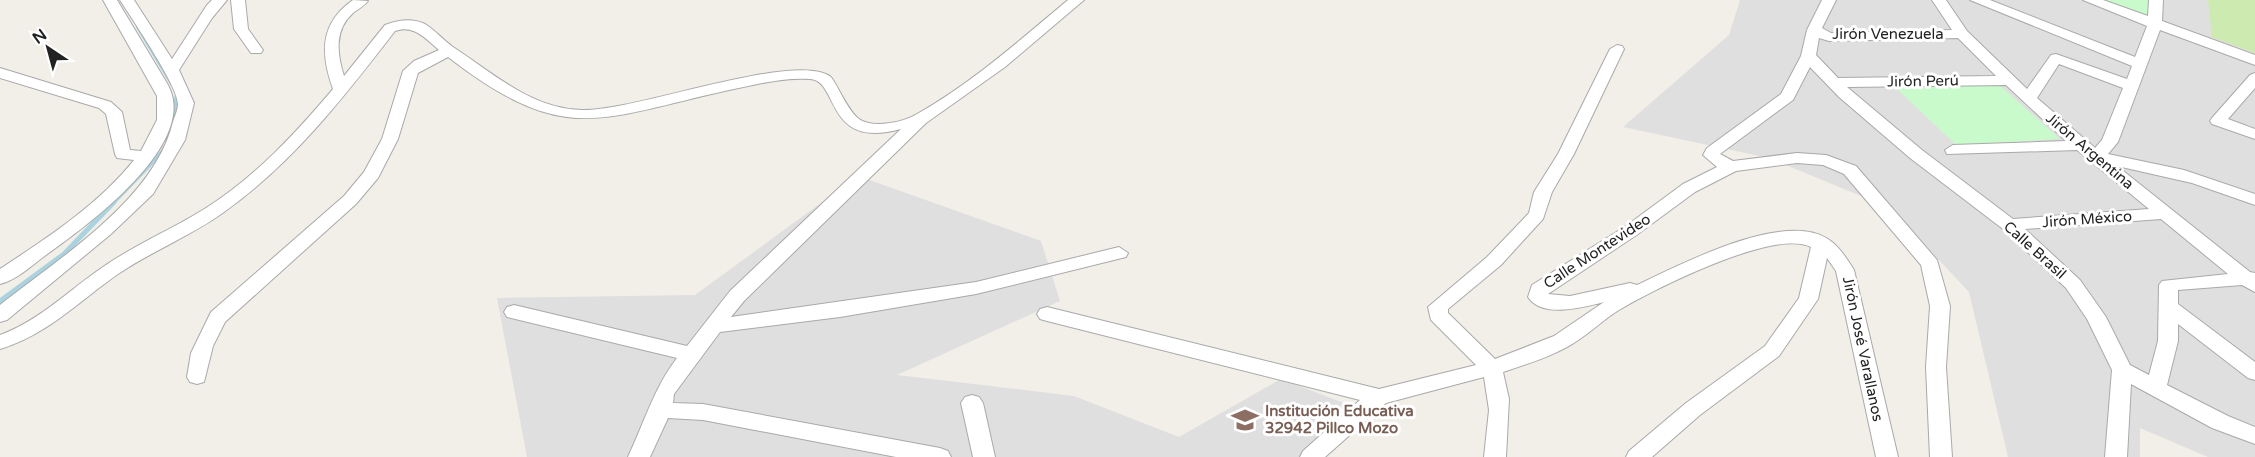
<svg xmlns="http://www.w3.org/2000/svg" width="2255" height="457" font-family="'Varela Round',sans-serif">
	<rect width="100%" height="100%" fill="#f2efe9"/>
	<path fill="#e0dfdf" d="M1740 0H2255V457H2208L2140 428V457H2008L1969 292 1890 208 1769 158 1623 127 1729 35Z
		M858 176 1041 241 1060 301 897 375 1074 396 1179 437 1281 379 1354 407 1307 457H527L497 298 695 295Z"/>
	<path fill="#cdebb0" d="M2208 0H2255V53L2212 37Z"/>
	<path fill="#c8facc" d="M2095 0H2149V21Z
		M1998 84 2060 139 1956 145 1895 87Z"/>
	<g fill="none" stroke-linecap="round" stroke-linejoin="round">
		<path stroke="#aad3df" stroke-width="4" d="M138 27 172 84
			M171 130 177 94
			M113 203 165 149"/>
		<path stroke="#aad3df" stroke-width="5" d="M0 301 64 254 114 202"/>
		<defs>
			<path id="minor" d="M103 0H117L168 85C200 144 87 226 46 255 32 265 17 280 0 284V269C47 238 98 205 134 160L117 158 115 154 106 114 99 108 0 78V68L111 102 122 112 130 150 141 151 157 120V96Z
				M120 0H134L172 59 207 5 212 0H227L212 18 179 70 194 103 185 140 153 194 111 234 7 320 0 322V305C60 257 154 200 173 122 175 116 178 109 178 104 178 86 132 19 120 0Z
				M231 0H245L248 29 263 50 261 53H251L234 29Z
				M353 0 368 1C364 6 358 9 353 13 334 30 337 54 344 76L385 25C398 20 412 18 425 24 435 30 443 40 453 47 493 73 531 109 582 110 634 112 797 50 831 77 839 88 848 111 859 119 873 129 904 122 917 114 972 83 1020 40 1068 0H1084L1005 67 926 123 744 301 731 317 976 282 1119 247 1128 253 1126 257 976 294 840 317 720 332 674 394 673 403 703 404 940 448 948 451 951 457H896L703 420 668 418 650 457H628C644 423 654 388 677 358L507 317 504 312 507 307 514 305 687 346 730 291 901 129C824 150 840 81 810 79 783 77 754 85 729 90 598 119 565 147 448 57L418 73 398 139 378 178 356 204 225 322 213 346 204 382 197 384 190 382 187 377 191 353 211 312 344 196 364 172 382 139 403 71 414 61 439 50C426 39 414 24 395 31 344 97 293 163 224 212 191 236 152 251 118 274 79 301 47 335 0 349V335C39 321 69 290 103 267 136 244 173 229 206 208 255 177 296 133 333 89 320 53 320 23 353 0Z
				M1822 0H1836L1822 28 1831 33 1952 30 1932 0H1946L1967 31 2027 89 2051 55 2056 54 2127 79 2132 66 1970 0H1990L2135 57 2147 26 2083 0H2103L2148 16 2149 0H2163L2162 21 2255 55V65L2160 30 2118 142 2108 154 2184 170 2255 194V205L2192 183 2117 166 2250 272 2255 273V292L2242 285 2178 290V304L2255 362V380L2248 378 2178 324V341L2167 385 2228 416 2255 427V444L2212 428 2131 384 2127 457H2105L2112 370 2087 319 2066 288 2003 229 1910 158 1839 97 1810 67 1793 100 1720 154 1733 161 1797 153 1826 155 1856 166 1937 260 1950 306 1946 367 1952 457H1930L1926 367 1930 306 1921 265 1844 174 1823 165 1797 163 1736 171 1695 192 1638 234 1548 294 1570 296 1630 283 1637 285C1680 265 1783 210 1828 239 1839 246 1847 259 1854 270L1898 457H1876L1836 271 1827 258 1818 299 1779 356 1700 415 1652 457H1626L1629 451 1686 403 1765 346 1799 298 1811 247C1775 228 1654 289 1619 310 1601 321 1586 337 1567 347 1547 358 1524 365 1503 372L1509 399 1506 457H1484L1489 410 1484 377 1386 403 1325 457H1300L1303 451 1360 400 1047 321 1040 319 1037 314 1040 309 1047 307 1379 389 1476 365 1431 320 1428 307 1487 257 1529 213 1534 192 1558 154 1610 49 1617 45 1622 46 1624 49 1574 154 1552 192 1543 219 1501 265 1448 309V313L1495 359 1554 336 1604 302C1584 307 1542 319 1528 297L1532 285 1626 226 1683 184 1717 167 1703 155 1707 148 1781 94 1801 56 1807 30ZM1819 38 1829 41 1958 38 1996 76 1838 78 1816 55ZM2059 64 2123 88 2102 140 2095 148 2037 98ZM2006 85 2066 141 1953 145 1945 150 1947 154 2077 150 2149 209 2013 219 1922 150 1847 87ZM2161 219 2228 274 2162 281 2159 285 2158 341 2149 375 2130 365 2106 317 2080 280 2025 229Z
				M2255 73V88L2228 119 2255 129V139L2212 124 2210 121 2212 118 2250 75Z
				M972 395 979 397 983 403 995 457H973L961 403 965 397Z"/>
		</defs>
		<use href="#minor" stroke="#a9a9a9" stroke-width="2"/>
		<use href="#minor" fill="#fff" fill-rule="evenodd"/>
	</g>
	<defs>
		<symbol id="school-bare" viewBox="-9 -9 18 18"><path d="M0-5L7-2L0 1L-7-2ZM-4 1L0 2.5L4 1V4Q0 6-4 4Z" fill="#8d6e63" stroke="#fff" stroke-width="2.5" paint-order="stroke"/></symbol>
	</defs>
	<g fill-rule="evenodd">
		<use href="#school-bare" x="1226" y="401" width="38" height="38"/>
	</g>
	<g text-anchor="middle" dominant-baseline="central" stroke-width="6" stroke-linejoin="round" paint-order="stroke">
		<g font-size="15" fill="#222" stroke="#fff">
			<text x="1888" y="34">Jirón Venezuela</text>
			<text transform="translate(1923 81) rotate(-1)">Jirón Perú</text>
			<text transform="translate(2090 151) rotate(40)">Jirón Argentina</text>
			<text transform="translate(2087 219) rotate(-4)">Jirón México</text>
			<text transform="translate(2035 250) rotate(42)">Calle Brasil</text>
			<text transform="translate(1597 251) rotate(-33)">Calle Montevideo</text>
			<text transform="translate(1863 349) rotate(78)">Jirón José Varallanos</text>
		</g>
		<g font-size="15" font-weight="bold" fill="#785e54" stroke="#fff" text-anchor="start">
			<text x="1265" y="411">Institución Educativa<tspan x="1265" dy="17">32942 Pillco Mozo</tspan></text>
		</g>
	</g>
	<g transform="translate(48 48) rotate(324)" stroke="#ffffff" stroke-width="4.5" paint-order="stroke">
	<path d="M0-4.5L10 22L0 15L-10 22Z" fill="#222222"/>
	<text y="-9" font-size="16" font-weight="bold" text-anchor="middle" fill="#222222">N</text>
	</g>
</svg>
